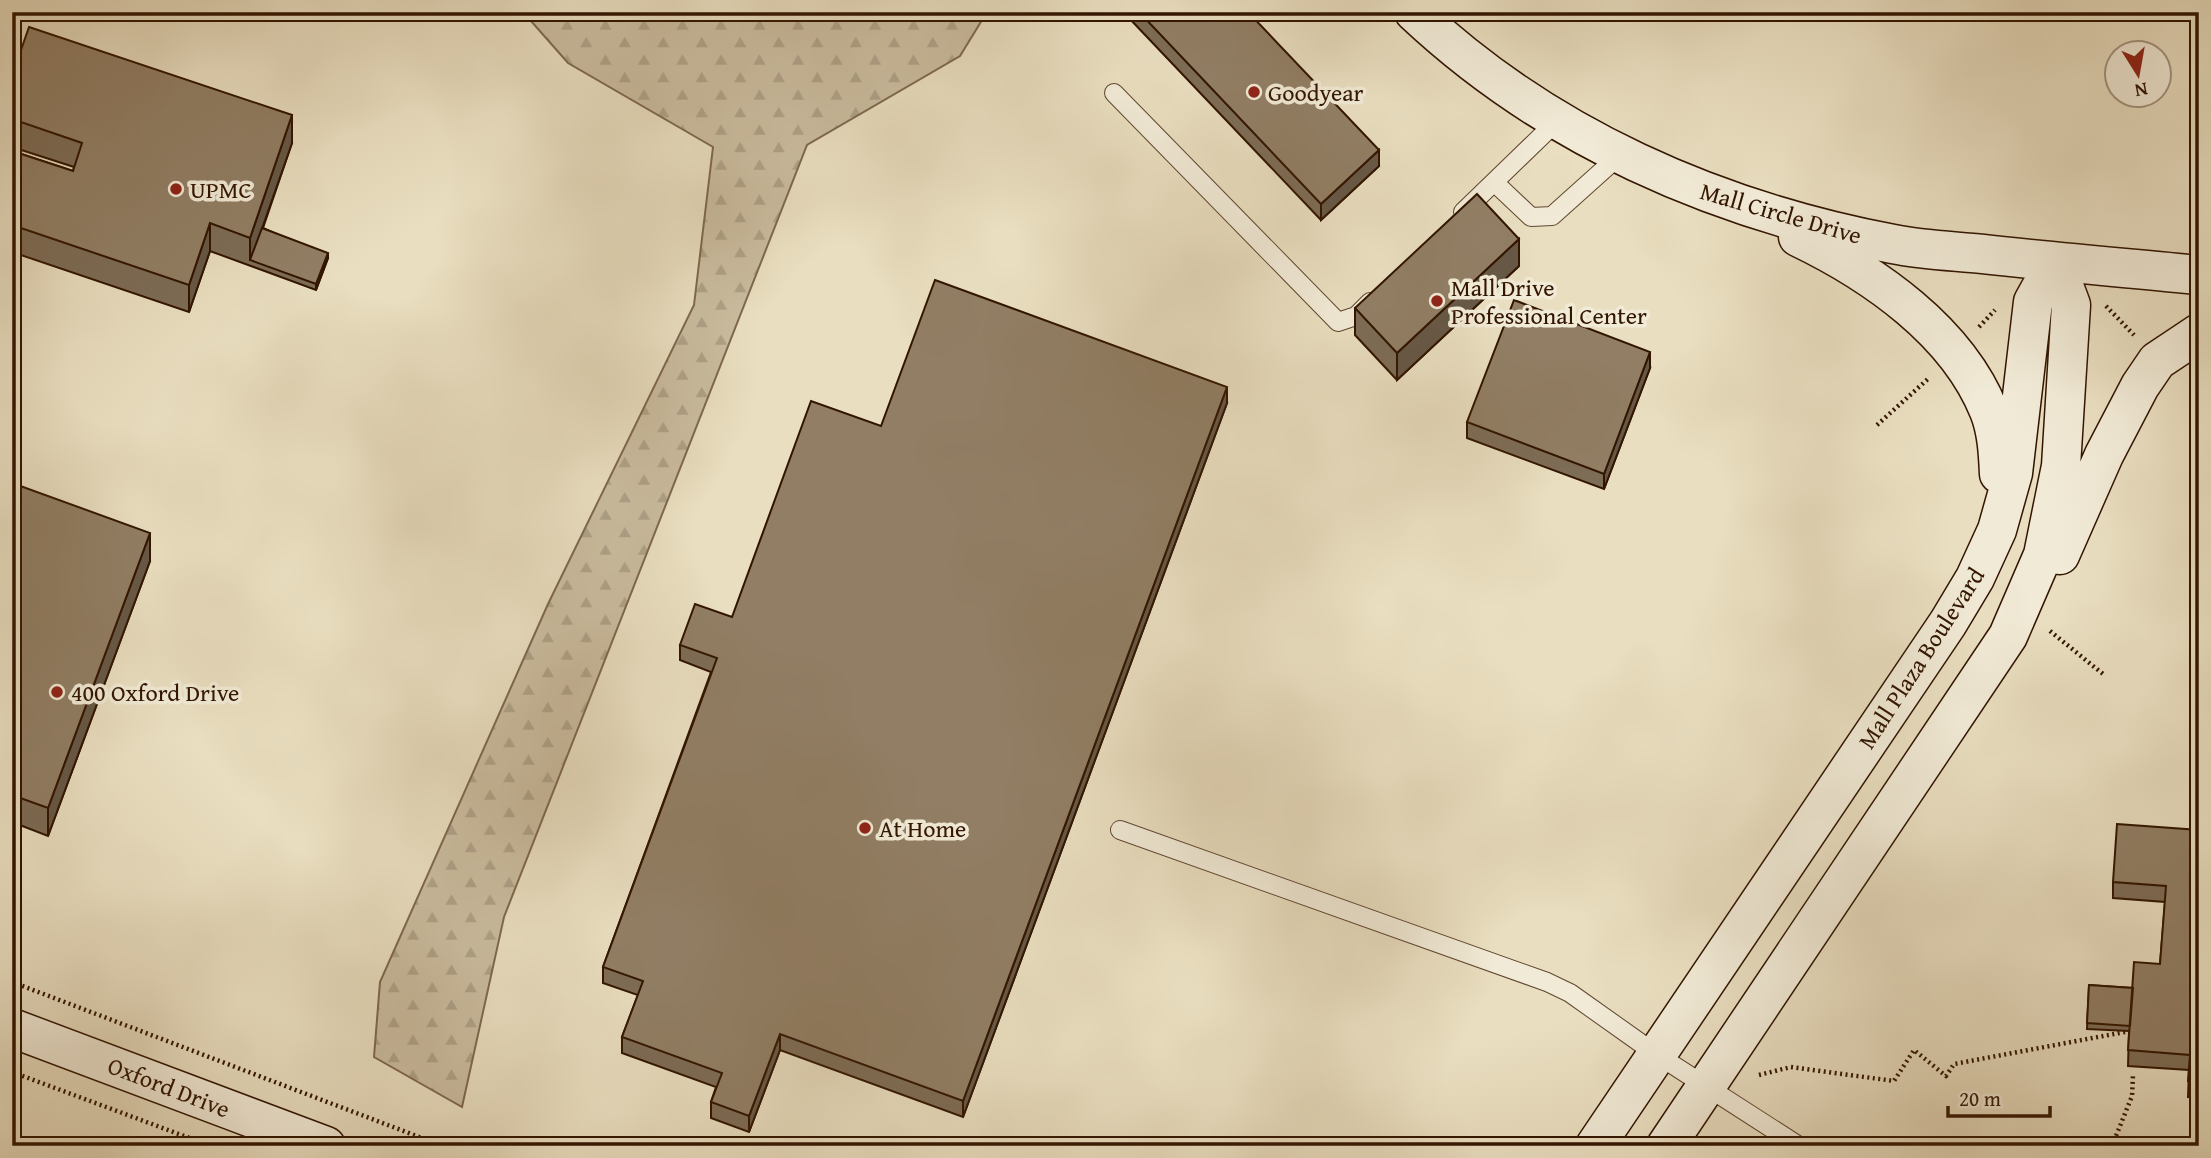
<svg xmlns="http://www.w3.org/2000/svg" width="2211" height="1158" font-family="'Gentium Book Plus',serif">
	<defs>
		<pattern id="forest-firs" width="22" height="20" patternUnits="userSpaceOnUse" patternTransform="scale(1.75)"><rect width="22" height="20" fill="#cabc9f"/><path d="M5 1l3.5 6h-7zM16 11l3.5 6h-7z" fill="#aea187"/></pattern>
	</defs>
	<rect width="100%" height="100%" fill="#e9dec0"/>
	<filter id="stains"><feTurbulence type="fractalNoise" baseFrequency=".00286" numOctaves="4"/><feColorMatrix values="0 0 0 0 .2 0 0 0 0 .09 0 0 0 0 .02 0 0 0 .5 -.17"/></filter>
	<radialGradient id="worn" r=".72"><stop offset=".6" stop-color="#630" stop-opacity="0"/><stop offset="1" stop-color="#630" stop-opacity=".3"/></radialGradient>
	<path fill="url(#forest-firs)" stroke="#7e6850" stroke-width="2" d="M523 12H987L960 56 807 145 504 917 462 1107 374 1057 380 982 548 604 694 305 713 147 568 63Z"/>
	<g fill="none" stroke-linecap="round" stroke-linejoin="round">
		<defs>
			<path id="lane" d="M1114 93 1338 322 1356 316 1370 302
				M1494 182 1531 217 1552 216 1620 155
				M1463 212 1556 122
				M1120 830 1547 982 1570 993 1656 1054 1799 1146"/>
			<path id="secondary" d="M1414 12C1547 137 1715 210 1893 244 1922 250 1953 251 1983 254 2055 262 2127 268 2199 275
				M1798 237C1873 273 1957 331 1989 411 1997 431 1998 453 1999 474
				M2060 555 2104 455 2140 386 2157 361 2199 333
				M12 1028 326 1146
				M1595 1146 1948 623 1975 578 1997 530 2013 473 2033 302 2055 262
				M1666 1146 2008 636 2043 555 2061 466 2071 305 2055 262"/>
		</defs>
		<use href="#lane" stroke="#604730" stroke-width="20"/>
		<use href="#secondary" stroke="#321500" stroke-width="41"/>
		<path stroke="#321500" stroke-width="4.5" stroke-dasharray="2 3.5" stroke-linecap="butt" d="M2106 306 2134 335
			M1979 327 1995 310
			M1877 425 1929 378
			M2050 631 2103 674
			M12 982 443 1146
			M12 1072 211 1146
			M1759 1075 1791 1067 1894 1081 1914 1050 1946 1076 1954 1064 2130 1031
			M2112 1146 2132 1096 2133 1075"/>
		<use href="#lane" stroke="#f1ead6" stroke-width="18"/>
		<use href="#secondary" stroke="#f1ead6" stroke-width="38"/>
	</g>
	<path fill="#7d6c56" stroke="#321500" stroke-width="2" d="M1129 12H1248L1379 166 1321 220 1129 18Z
		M12 76 292 143 263 228 328 258 316 290 210 251 189 312 12 252V151L73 171 74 167 12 147Z
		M1519 266 1397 380 1355 335V308Z
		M1650 368 1604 489 1467 438V422Z
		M1227 403 963 1117 780 1050 749 1132 711 1118V1102L716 1087 622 1053V1037L638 995 603 983V967L711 672 680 660V645L732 617 881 426Z
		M12 483 150 561 48 836 12 822Z
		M2199 830V1098L2188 1097 2189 1070 2128 1066 2129 1031 2087 1029 2089 985 2133 988 2160 964 2165 902 2113 898V882Z"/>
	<path fill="#665846" stroke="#321500" stroke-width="2" d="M292 115V143L251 260H250V238Z
		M1379 150V166L1321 220V204Z
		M210 223V251L189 312V285Z
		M1519 239V266L1397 380V353Z
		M328 253V258L316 290V284Z
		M1650 352V368L1604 489V474Z
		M1227 387V403L963 1117V1101Z
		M150 533V561L48 836V808Z
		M780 1034V1050L749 1132V1116Z"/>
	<path fill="#917e64" stroke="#321500" stroke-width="2" d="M1139 12H1248L1379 150 1321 204Z
		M29 27 292 115 250 238 210 223 189 285 12 225V151L73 171 82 143 12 119V76Z
		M1477 194 1519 239 1397 353 1355 308Z
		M262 228 328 253 316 284 250 260Z
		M935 280 1227 387 963 1101 780 1034 749 1116 711 1102 722 1073 622 1037 643 981 603 967 717 658 680 645 695 604 732 617 811 401 881 426Z
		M1514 300 1650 352 1604 474 1467 422Z
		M12 483 150 533 48 808 12 795Z
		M2117 824 2199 830V1082L2188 1081 2190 1055 2128 1050 2134 962 2160 964 2166 886 2113 882Z
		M2089 985 2133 988 2130 1026 2087 1023Z"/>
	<g fill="#8f2418" stroke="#f1ead6" stroke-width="2.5">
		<circle cx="1254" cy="92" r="7"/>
		<circle cx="176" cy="189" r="7"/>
		<circle cx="1437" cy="301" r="7"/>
		<circle cx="57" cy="692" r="7"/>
		<circle cx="865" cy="828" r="7"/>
	</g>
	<g text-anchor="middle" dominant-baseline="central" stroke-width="7" stroke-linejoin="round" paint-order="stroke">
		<g font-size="24" fill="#321500" stroke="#f1ead6" text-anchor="start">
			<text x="1268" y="92">Goodyear</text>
			<text x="190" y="189">UPMC</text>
			<text x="1451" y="287">Mall Drive<tspan x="1451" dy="28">Professional Center</tspan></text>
			<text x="71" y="692">400 Oxford Drive</text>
			<text x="879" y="828">At Home</text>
		</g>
		<g font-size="24" fill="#321500" stroke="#f1ead6">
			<text transform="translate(1781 213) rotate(16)">Mall Circle Drive</text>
			<text transform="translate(1921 658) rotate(-57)">Mall Plaza Boulevard</text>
			<text transform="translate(169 1087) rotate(21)">Oxford Drive</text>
		</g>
	</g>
	<rect width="2211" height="1158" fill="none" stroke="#e9dec0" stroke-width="42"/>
	<rect x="14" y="14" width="2183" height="1130" fill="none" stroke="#321500" stroke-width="3.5"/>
	<rect x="21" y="21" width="2169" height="1116" fill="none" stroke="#321500" stroke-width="2"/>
	<g transform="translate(2138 74) rotate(169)"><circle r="33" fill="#f1ead6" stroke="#a59580" stroke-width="2"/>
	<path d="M0-5L12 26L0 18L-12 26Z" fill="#8f2418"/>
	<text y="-10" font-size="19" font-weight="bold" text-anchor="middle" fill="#321500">N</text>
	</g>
	<path d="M1948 1106v10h102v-10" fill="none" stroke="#321500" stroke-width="3.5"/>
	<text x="1959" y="1106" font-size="21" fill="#321500" stroke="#f1ead6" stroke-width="5" paint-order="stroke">20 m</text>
	<rect width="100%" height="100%" filter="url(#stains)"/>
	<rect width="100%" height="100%" fill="url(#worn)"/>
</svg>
